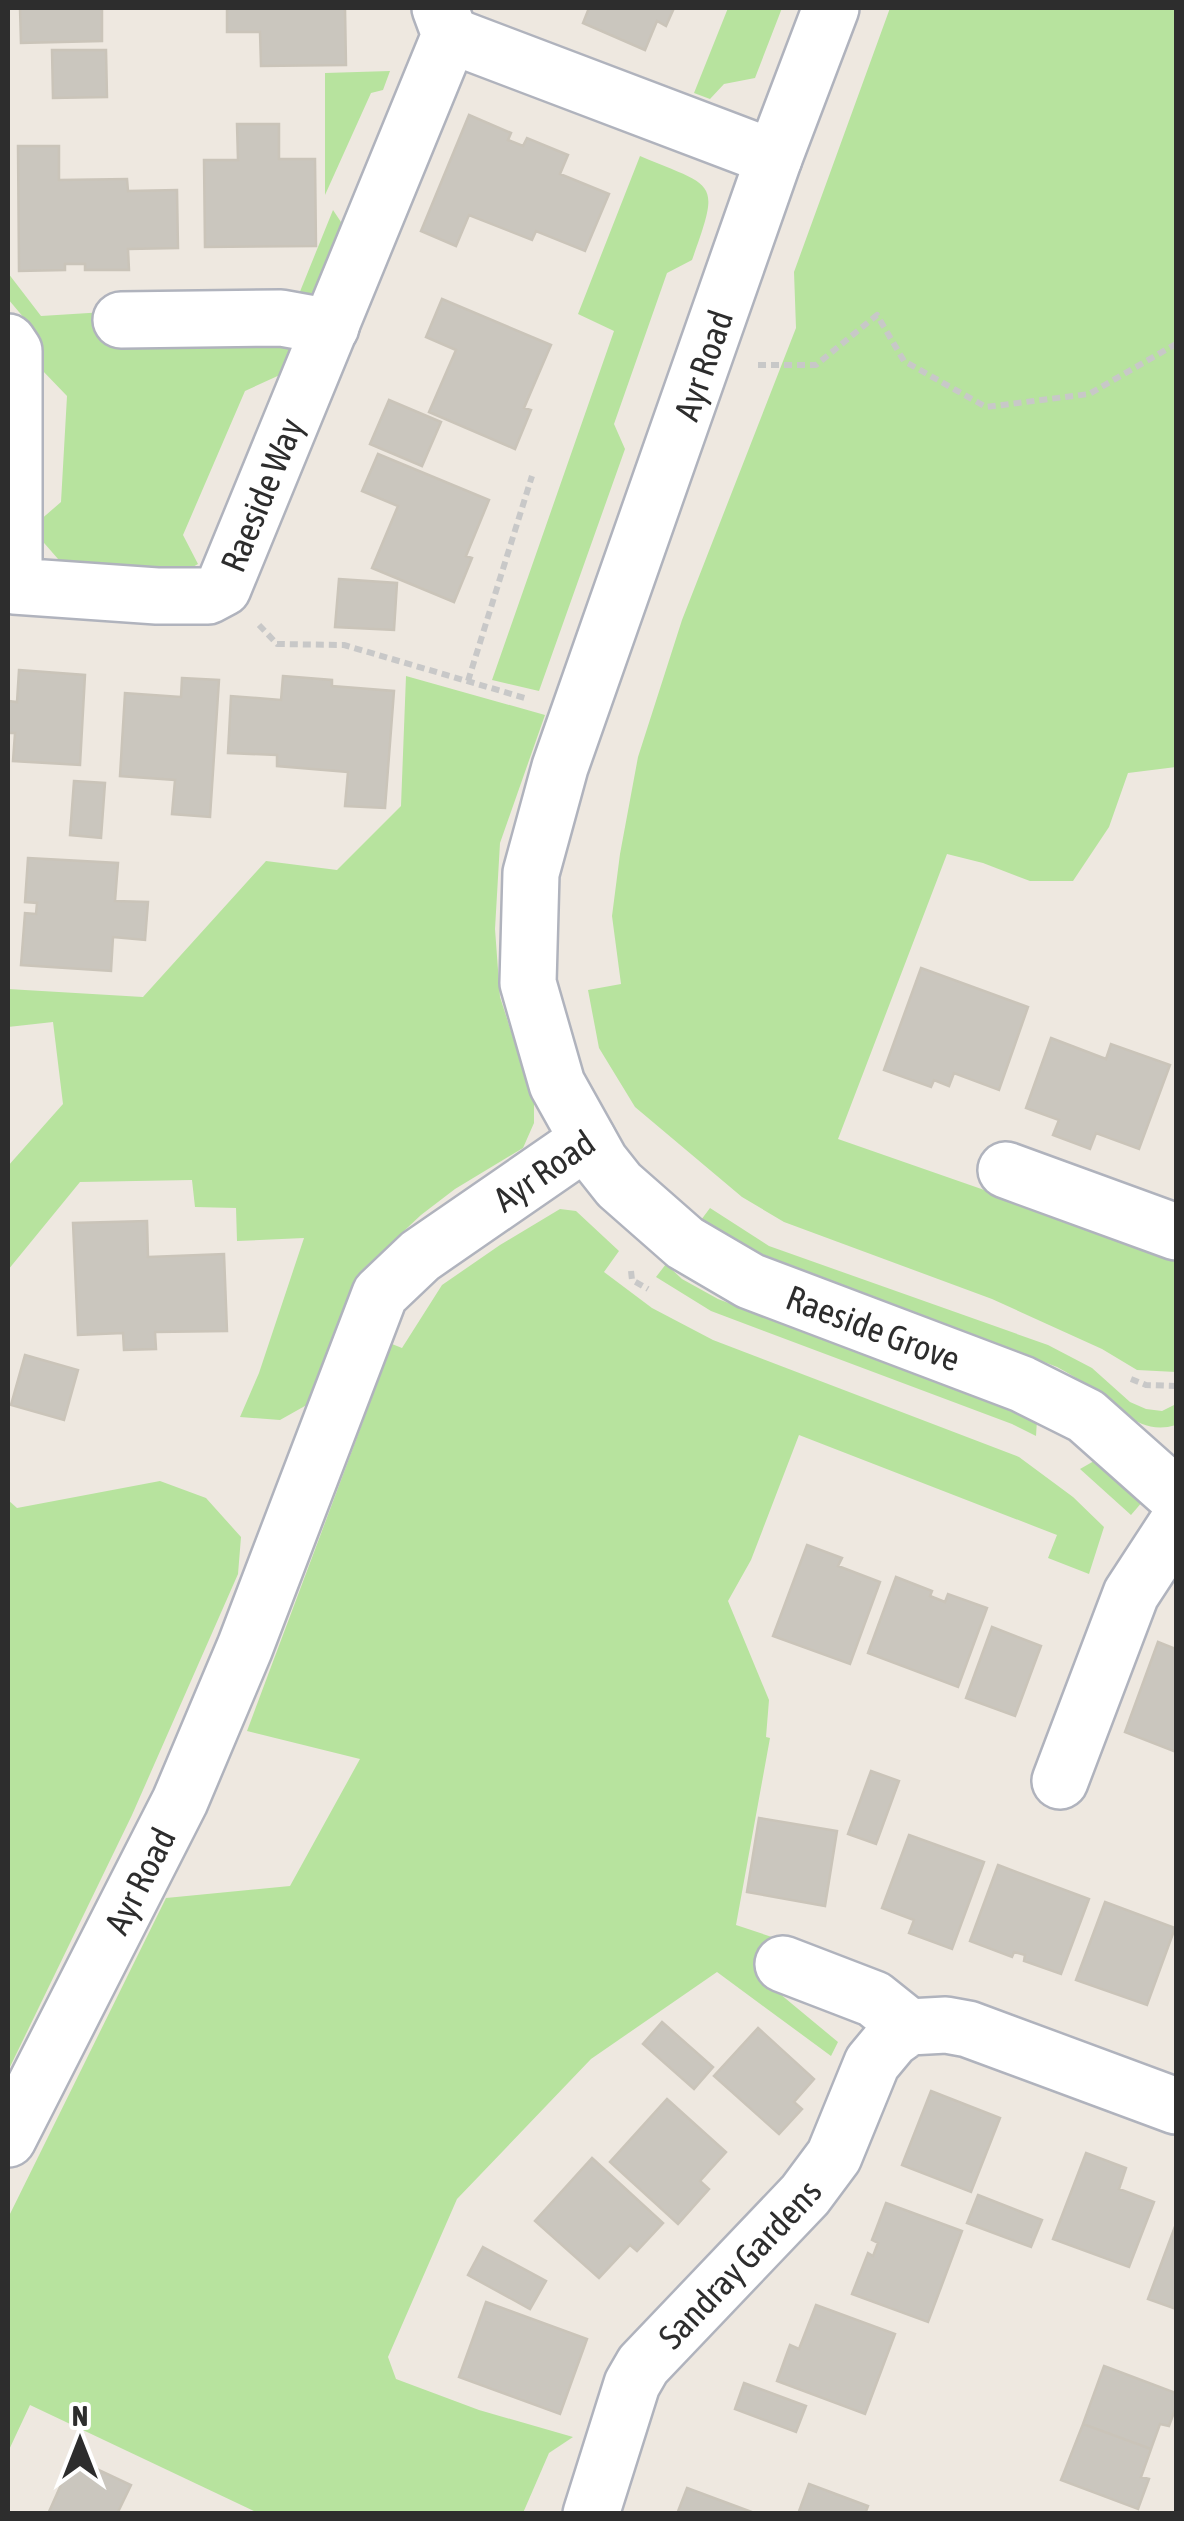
<svg xmlns="http://www.w3.org/2000/svg" width="1184" height="2521" font-family="'Asap Condensed',sans-serif">
	<rect width="100%" height="100%" fill="#eee8e0"/>
	<path fill="#b7e39e" d="M728 8H782L755 78 724 84 710 99 694 93Z
		M890 8H1176V767L1128 773 1109 827 1073 881H1030L983 863 947 854 838 1139 1176 1257V1372L1137 1370 1102 1349 992 1299 784 1222 742 1197 635 1107 599 1048 588 990 621 984 612 916 620 854 638 757 682 620 796 328 794 272Z
		M390 71 383 90 371 93 325 195V73Z
		M640 156C716 188 721 179 692 260L667 273 614 424 625 449 539 691 492 680 614 331 578 314Z
		M333 210 343 225 315 293 299 294Z
		M8 273 41 316 105 312 104 342 281 338 293 348 282 374 245 391 183 535 198 564 167 582 72 575 31 528 61 502 67 396 41 369V338L8 299Z
		M406 676 545 715 500 843 495 929 500 997 534 1102V1123L523 1148 455 1189 421 1215 360 1272 312 1402 280 1420 240 1417 259 1373 304 1238 237 1241 236 1208 195 1207 192 1180 80 1182 8 1270V1166L63 1104 53 1022 8 1027V989L143 997 266 861 337 870 401 806Z
		M710 1208 769 1246 1048 1345 1092 1368 1130 1402 1146 1409 1162 1411 1176 1404V1425C1140 1436 1120 1408 1092 1388 1081 1380 1069 1374 1057 1367L757 1252 701 1220Z
		M560 1209 576 1211 619 1251 604 1272 652 1308 713 1340 1019 1457 1073 1497 1104 1527 1089 1574 1048 1558 1057 1535 799 1435 751 1560 728 1601 769 1700 766 1737 770 1738 736 1925 784 1941 756 1974 838 2042 831 2056 717 1972 591 2059 457 2199 388 2357 396 2379 479 2410 573 2437 549 2453 523 2513H258L30 2405 8 2452V2218L166 1898 290 1886 360 1759 247 1731 392 1344 402 1348 442 1285 500 1245Z
		M666 1264 682 1279 718 1299 1037 1420 1036 1436 1012 1424 711 1311 656 1277Z
		M1094 1461 1143 1501 1131 1515 1080 1469Z
		M160 1481 206 1498 241 1537 238 1574 132 1815 8 2071V1500L17 1508Z"/>
	<path fill="#cac6be" stroke="#cac4b9" stroke-width="2.5" d="M20 8H102V41L21 43Z
		M227 8H345L346 65 261 66 260 32H227Z
		M589 8H674L666 26 657 21 645 50 583 23Z
		M52 50H106L107 97 53 98Z
		M469 115 511 133 508 140 523 146 527 138 568 155 560 174 609 194 585 251 536 231 532 240 469 215 456 246 421 231Z
		M237 124H279V159H315L316 246 205 247 204 160H238Z
		M18 146H59V180L127 179 128 191 177 190 178 248 128 249 129 270H85V264H65V270L19 271Z
		M442 299 551 345 524 408 531 410 515 449 429 412 456 350 426 337Z
		M389 400 441 422 422 466 370 444Z
		M378 454 489 500 466 556 472 558 454 602 372 568 398 506 362 491Z
		M339 579 397 583 394 630 335 627Z
		M19 670 85 675 80 765 13 761 15 733H8V701L17 702Z
		M283 676 332 680V686L394 691 385 808 345 806 348 772 277 766V755L228 753 231 696 281 700Z
		M182 678 219 680 210 817 172 814 175 780 120 776 125 693 181 697Z
		M74 781 105 783 101 838 70 835Z
		M28 858 118 863 115 901 148 902 145 940 113 937 111 971 21 965 25 913 36 914 37 903 25 902Z
		M921 968 1028 1007 999 1090 954 1073 949 1086 934 1080 931 1087 884 1070Z
		M1051 1038 1106 1059 1111 1044 1170 1065 1139 1149 1096 1133 1090 1149 1053 1135 1059 1120 1026 1108Z
		M147 1221 148 1257 224 1254 227 1331 155 1332 156 1349 124 1350 123 1333 78 1335 73 1223Z
		M25 1355 78 1370 64 1420 11 1405Z
		M807 1545 842 1558 838 1566 880 1582 850 1664 773 1636Z
		M896 1577 932 1591 930 1596 945 1602 948 1594 987 1608 958 1687 868 1653Z
		M992 1627 1041 1646 1015 1716 966 1698Z
		M1158 1642 1176 1649V1752L1125 1732Z
		M871 1771 899 1781 876 1844 848 1834Z
		M759 1818 837 1831 825 1906 747 1892Z
		M909 1835 984 1862 952 1949 909 1933 914 1920 882 1908Z
		M998 1865 1089 1899 1061 1974 1024 1961 1025 1955 1014 1952 1012 1957 970 1941Z
		M1105 1902 1175 1928 1147 2005 1076 1980Z
		M662 2022 713 2067 694 2089 643 2044Z
		M758 2028 814 2079 794 2102 802 2109 779 2134 714 2076Z
		M931 2091 1000 2118 971 2192 902 2165Z
		M667 2099 726 2152 700 2181 709 2189 678 2224 610 2162Z
		M1086 2153 1126 2168 1119 2189 1154 2202 1129 2267 1053 2239Z
		M592 2158 663 2223 637 2251 630 2245 599 2278 535 2221Z
		M978 2195 1042 2220 1031 2247 967 2223Z
		M886 2203 962 2231 928 2322 852 2294 868 2253 873 2256 878 2243 872 2240Z
		M1176 2224V2309L1148 2299Z
		M483 2247 546 2281 530 2309 468 2275Z
		M486 2302 587 2339 560 2414 459 2377Z
		M816 2305 895 2334 865 2414 777 2381 790 2345 799 2349Z
		M1104 2366 1176 2393V2407L1169 2426 1160 2424 1151 2449 1083 2424Z
		M744 2383 806 2406 796 2432 735 2409Z
		M1083 2424 1151 2449 1141 2477 1149 2479 1138 2509 1061 2480Z
		M73 2458 131 2485 117 2514H48Z
		M809 2484 868 2506 865 2514H798Z
		M687 2488 757 2514H677Z"/>
	<g fill="none" stroke-linecap="round" stroke-linejoin="round">
		<defs>
			<g id="minor">
				<path id="s1" d="M831 8 774 158 560 767 531 873 528 983 557 1084 600 1161 619 1185 685 1243 750 1281 1022 1384 1086 1416 1176 1496"/>
				<path d="M450 35 774 158"/>
				<path d="M121 320 281 318 331 327"/>
				<path id="s2" d="M8 342 14 351V586L157 596H208L223 588 450 35 440 8"/>
				<path d="M1006 1170 1176 1232"/>
				<path d="M1060 1781 1131 1594 1176 1525"/>
				<path d="M783 1964 874 1999 909 2027"/>
				<path id="s3" d="M8 2139 180 1801 245 1647 380 1294 420 1256 588 1140"/>
				<path id="s4" d="M591 2514 632 2384 643 2365 805 2195 834 2156 872 2063 892 2039 909 2027 946 2025 968 2029 1176 2106"/>
			</g>
		</defs>
		<use href="#minor" stroke="#b0b3bd" stroke-width="60"/>
		<path stroke="#c8c8c8" stroke-width="6" stroke-dasharray="8 5" stroke-linecap="butt" d="M758 365H816L877 315 904 361 986 407 1089 394 1176 344
			M259 625 277 644 344 645 525 698
			M468 681 532 476
			M631 1271 632 1280 648 1289
			M1131 1379 1146 1385 1176 1386"/>
		<use href="#minor" stroke="#fff" stroke-width="55"/>
	</g>
	<g text-anchor="middle" dominant-baseline="central" stroke-width="9" stroke-linejoin="round" paint-order="stroke">
		<g font-size="35" fill="#2d2d2d" stroke="#fff">
			<text transform="translate(703 365) rotate(-71)">Ayr Road</text>
			<text stroke="none"><textPath href="#s2" startOffset="558">Raeside Way</textPath></text>
			<text stroke="none"><textPath href="#s3" startOffset="1130">Ayr Road</textPath></text>
			<text stroke="none"><textPath href="#s1" startOffset="1545">Raeside Grove</textPath></text>
			<text stroke="none"><textPath href="#s3" startOffset="290">Ayr Road</textPath></text>
			<text stroke="none"><textPath href="#s4" startOffset="298">Sandray Gardens</textPath></text>
		</g>
	</g>
	<rect width="1184" height="2521" fill="none" stroke="#2d2d2d" stroke-width="20"/>
	<g transform="translate(80 2441)" stroke="#ffffff" stroke-width="8" paint-order="stroke">
	<path d="M0-8L18 38L0 25L-18 38Z" fill="#2d2d2d"/>
	<text y="-15" font-size="28" font-weight="bold" text-anchor="middle" fill="#2d2d2d">N</text>
	</g>
</svg>
